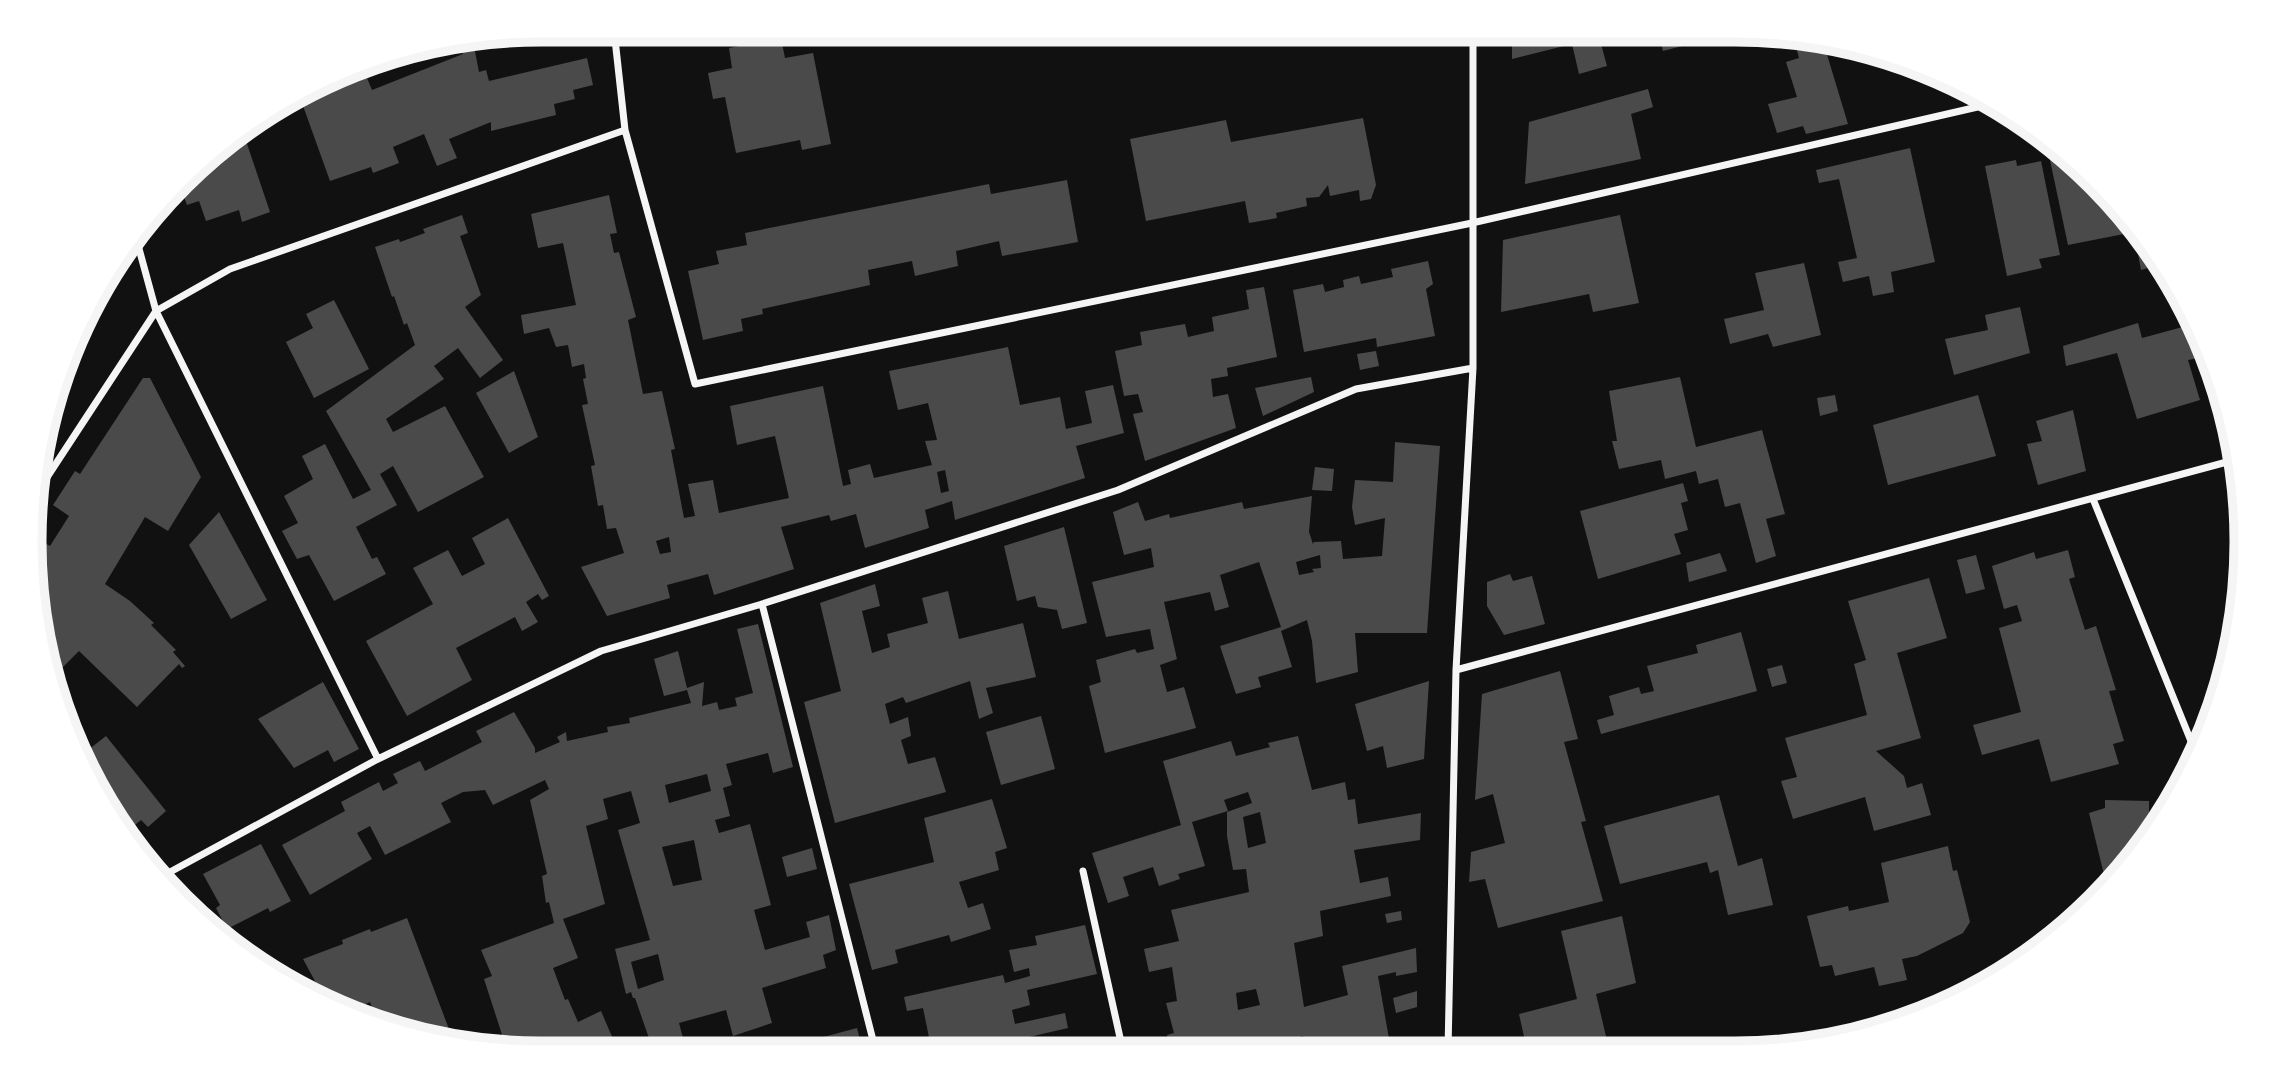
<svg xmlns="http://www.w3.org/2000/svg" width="2276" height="1083" font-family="Arial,sans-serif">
	<rect width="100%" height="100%" fill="#111"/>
	<path fill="#4a4a4a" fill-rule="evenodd" d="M1512 30H1608L1598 33 1607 66 1579 74 1572 44 1512 59Z
		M1658 30H1690L1694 43 1663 51Z
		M781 38 785 58 813 53 831 144 802 150 800 140 736 153 725 97 713 99 708 73 732 68 729 48Z
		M1813 38H1822L1848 124 1806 134 1803 126 1777 133 1768 104 1797 97 1786 62 1799 58 1795 43Z
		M473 41 479 72 486 70 489 81 587 58 593 85 573 90 575 99 554 104 556 115 491 131V122L449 139 457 158 437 166 424 134 393 147 399 163 373 173 371 167 330 181 302 103 367 78 372 90 463 54 459 43Z
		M1648 89 1653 107 1631 114 1641 159 1525 184 1529 122Z
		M1363 118 1376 185 1371 199 1360 201 1359 190 1330 196 1328 185 1319 197 1306 198 1307 206 1276 213 1277 218 1249 223 1245 201 1146 221 1130 139 1226 120 1231 142Z
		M242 129 270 212 242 222 239 210 206 221 199 201 187 205 179 183 230 136Z
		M2054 145 2097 180 2151 247 2155 266 2141 270 2134 232 2068 245 2047 146Z
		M1910 148 1935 262 1891 272 1894 292 1873 296 1869 276 1843 282 1838 262 1857 258 1839 179 1819 183 1816 170Z
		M2016 160 2017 166 2041 161 2060 255 2039 259 2042 268 2007 276 1985 166Z
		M1067 180 1078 242 1002 256 999 241 956 251 958 266 915 276 912 261 868 270 870 285 762 309 763 314 741 319 743 331 703 340 688 271 719 264 716 251 747 245 745 233 989 184 991 194Z
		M609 195 617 233 610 234 614 253 619 252 636 317 628 320 643 394 662 391 675 449 671 450 684 518 695 516 688 484 713 480 719 513 789 498 775 436 737 445 730 406 823 386 843 486 851 484 848 470 870 464 874 478 932 465 925 441 937 440 928 403 898 410 889 371 1008 347 1020 405 1060 397 1066 429 1092 423 1085 391 1113 385 1124 433 1076 446 1085 478 955 520 952 501 925 510 929 528 865 548 856 514 831 521 829 515 781 527 794 569 714 595 708 574 667 585 670 598 607 616 581 567 624 553 616 528 607 529 603 505 598 506 591 466 595 465 582 405 588 404 583 379 586 378 584 364 572 367 568 345 556 347 549 328 524 334 521 315 576 305 563 243 538 248 531 214ZM945 470 949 491 941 493 937 472ZM669 537 671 552 660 554 656 541Z
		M462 215 468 233 460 236 481 295 465 307 503 360 480 378 458 348 434 366 444 379 386 419 393 432 445 406 484 477 418 512 393 466 380 474 397 505 356 527 372 559 377 557 386 574 334 601 309 555 297 559 282 531 298 523 284 496 313 479 302 456 325 444 353 499 371 490 326 411 415 345 407 323 404 325 394 296 392 297 375 247 399 239 400 242 425 233 423 229Z
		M1620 215 1639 303 1593 312 1589 294 1501 312 1503 240Z
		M1428 261 1433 284 1426 289 1435 336 1377 347 1376 338 1304 352 1293 290 1323 284 1325 292 1344 287 1343 280 1359 276 1361 284 1393 277 1391 269Z
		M1804 263 1821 335 1773 347 1768 334 1730 344 1724 319 1764 310 1755 273Z
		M98 287 101 294 95 297 100 308 87 315Z
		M1264 287 1277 357 1227 368 1228 376 1211 379 1213 397 1228 394 1236 428 1145 461 1133 414 1143 412 1138 394 1124 396 1115 351 1142 345 1140 332 1185 324 1188 337 1214 331 1212 317 1249 309 1246 290Z
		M334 300 369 369 314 398 286 342 313 328 306 314Z
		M2020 307 2030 353 1954 375 1945 339 1988 330 1985 315Z
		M2138 323 2142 338 2190 325 2198 358 2188 360 2200 400 2137 419 2117 353 2066 366 2063 346Z
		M1376 351 1379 366 1360 370 1357 354Z
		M514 371 538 437 509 453 476 393Z
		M1311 377 1314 392 1263 416 1255 388Z
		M1680 377 1696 447 1762 430 1785 514 1766 519 1776 556 1756 563 1740 503 1725 507 1718 479 1699 484 1696 471 1665 479 1661 460 1619 469 1612 441H1617L1609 391Z
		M143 378H150L201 477 168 531 145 517 105 584 130 601 154 623 151 625 176 650 173 652 185 666 182 668 179 664 137 707 79 651 55 675 34 608 36 538 50 546 69 516 53 505 75 471 80 474Z
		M1835 395 1838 411 1820 416 1817 398Z
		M1978 395 1996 456 1888 485 1873 425Z
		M2073 410 2086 471 2038 485 2027 444 2042 441 2036 421Z
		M1395 442 1440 446 1427 633H1355L1358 672 1316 683 1312 641 1307 620 1281 631 1292 667 1258 677 1261 687 1236 694 1220 646 1281 627 1259 562 1220 575 1229 607 1215 611 1210 592 1164 602 1177 659 1160 665 1167 692 1184 687 1196 728 1105 753 1089 686 1101 682 1096 660 1135 649 1137 653 1154 649 1150 629 1106 637 1092 582 1154 567 1151 548 1124 555 1113 512 1138 502 1145 521 1169 514 1170 518 1242 502 1244 509 1312 496 1309 532 1313 544 1314 542 1341 541 1343 559 1382 556 1385 518 1355 525 1352 507 1355 480 1393 482ZM1320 555 1321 568 1312 569 1314 572 1299 575 1296 562Z
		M1315 467 1334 469 1332 491 1312 490Z
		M1683 483 1688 501 1681 503 1688 530 1674 534 1681 554 1598 579 1580 511Z
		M219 512 267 600 231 619 189 545Z
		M508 518 549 596 542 600 538 594 526 602 538 622 522 631 515 617 456 648 472 680 407 716 366 641 433 604 413 568 448 550 462 576 485 564 472 538Z
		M1064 527 1087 623 1062 629 1057 610 1038 607 1035 596 1017 601 1004 546Z
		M2068 550 2075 577 2069 579 2085 630 2096 626 2116 690 2109 691 2124 741 2113 744 2119 764 2051 782 2039 739 1982 755 1973 725 2021 712 1999 628 2022 621 2017 605 2004 609 1992 566 2034 552 2036 559Z
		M1720 553 1727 571 1689 582 1686 563Z
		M1976 555 1985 589 1966 594 1957 560Z
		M1510 574 1513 581 1532 576 1545 624 1504 635 1487 606V582Z
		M1929 578 1947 638 1897 653 1921 738 1876 751 1904 776 1907 788 1922 783 1931 815 1874 831 1865 797 1793 819 1781 781 1797 777 1785 738 1867 715 1854 664 1866 660 1848 601Z
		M875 584 880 606 862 611 872 653 890 647 887 634 928 623 922 598 948 591 959 639 1023 623 1036 677 986 688 993 713 979 719 970 681 906 703 903 697 885 704 890 724 908 717 911 736 901 740 908 764 935 757 946 792 835 823 804 702 841 691 820 603Z
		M758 624 793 767 773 773 768 753 726 764 732 785 723 788 730 816 715 820 719 833 750 824 771 905 754 910 765 950 810 937 806 922 829 915 836 950 823 955 826 968 762 988 772 1023 733 1036 726 1010 679 1023 683 1038 678 1040 682 1053H651L649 1044H651L635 998H633L631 992 626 994 615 949 650 940 618 830 640 823 631 791 603 799 608 819 586 826 605 904 563 919 578 958 553 968 565 1000 568 999 578 1022 601 1011 619 1053H541L507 1050 484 979 492 976 481 950 554 923 549 902 546 903 542 876 547 874 530 800 549 789 545 780 493 805 485 790 463 792 441 803 451 822 385 855 370 826 357 833 372 859 310 895 282 845 345 811 341 802 379 782 383 791 398 783 393 774 420 761 425 771 482 742 476 731 514 712 535 748V753L560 742 557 737 566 732 567 741 608 732 607 727 630 723 629 718 691 703 687 690 664 696 654 659 678 651 687 688 704 682 702 706 717 702 719 710 737 706 735 698 753 693 737 629ZM707 774 711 791 669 803 665 785ZM694 840 702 880 673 886 662 847ZM658 954 664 980 638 989 631 962Z
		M1741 632 1757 691 1601 734 1597 720 1614 715 1609 696 1639 687 1641 694 1654 691 1647 666 1698 653 1696 645Z
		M1782 665 1787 683 1772 687 1767 669Z
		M1560 671 1578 739 1564 742 1586 821 1581 822 1603 901 1498 928 1485 879 1469 882 1471 852 1505 843 1493 794 1475 800 1482 694Z
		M1429 681 1424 759 1387 768 1383 746 1367 751 1355 704Z
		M323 682 359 749 334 762 328 750 294 768 258 719Z
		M1041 716 1055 769 1001 785 986 732Z
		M106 736 166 811 148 827 141 820 124 834 83 768 79 757Z
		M1298 736 1312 790 1345 782 1348 800 1355 799 1358 824 1421 813 1420 840 1354 850 1360 883 1388 877 1391 896 1320 911 1323 936 1294 943 1304 1007 1348 995 1342 966 1416 948 1417 972 1396 976V972L1378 976 1391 1050 1307 1051 1303 1036 1267 1045 1268 1051H1170L1167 1035 1174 1033 1166 1003 1177 1001 1172 967 1149 972 1144 949 1179 941 1171 910 1249 892 1246 869 1233 870 1227 836V812L1252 803 1248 792 1224 800 1228 811 1192 822 1205 866 1178 874 1180 879 1159 886 1153 867 1123 877 1129 896 1108 903 1092 853 1181 825 1163 761 1231 741 1236 756 1270 747 1268 743ZM1260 812 1266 843 1248 848 1243 817ZM1256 989 1260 1005 1238 1010 1236 993Z
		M1719 795 1738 866 1762 858 1773 905 1728 915 1718 870 1710 873 1707 862 1620 884 1604 826Z
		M992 799 1007 848 995 852 999 870 959 882 968 908 983 903 991 929 951 942 949 935 895 950 898 963 872 970 849 884 934 862 924 818Z
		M2105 800 2149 801V822H2153L2155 828 2140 853 2107 887 2089 813 2105 808Z
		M261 844 291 901 270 912 268 908 227 929 216 908 220 905 203 874Z
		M1948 846 1953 871 1957 870 1970 922 1963 933 1917 956 1902 959 1907 980 1879 986 1874 967 1835 976 1832 965 1820 967 1807 916 1848 906 1849 911 1889 902 1881 863Z
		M812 848 817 869 787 877 782 857Z
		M1401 911 1402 920 1387 923 1385 914Z
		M1622 916 1636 983 1596 994 1609 1049 1527 1050 1519 1014 1577 999 1561 931Z
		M407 918 455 1045 441 1043 378 1024 370 1002 345 1014 304 988 316 983 303 959 343 944 342 940 370 929 371 932Z
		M1085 925 1097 974 1027 990 1030 1005 1012 1010 1015 1024 1065 1013 1068 1028 1029 1037 1032 1052H932L923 1008 907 1011 904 997 1003 975 1005 983 1030 976 1029 968 1014 972 1009 950 1037 945 1035 936Z
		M1417 991V1007L1396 1013 1393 998Z
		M857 1028 863 1052H803L801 1043Z
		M1827 1029 1830 1041 1814 1046 1810 1033Z
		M1795 1037 1799 1049H1752V1048Z"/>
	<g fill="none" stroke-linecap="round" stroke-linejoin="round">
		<path stroke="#f5f5f5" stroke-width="7" d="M614 30 625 130 695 384 1472 223 1995 103
			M135 234 156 311 378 759
			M38 491 156 311 230 269 625 130
			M2093 499 2197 756
			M762 604 876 1052
			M1456 670 2238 459
			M1083 871 1123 1051
			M159 878 378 759 601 651 762 604 1118 490 1356 389 1473 368
			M1448 1050 1456 670 1473 368V30"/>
	</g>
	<path d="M0 0H2276V1083H0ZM541 42H1735A499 499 0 0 1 2234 541V542A499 499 0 0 1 1735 1041H541A499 499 0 0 1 42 542V541A499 499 0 0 1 541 42Z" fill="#fff" fill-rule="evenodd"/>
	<path fill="none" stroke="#f5f5f5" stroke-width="9" d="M541 42H1735A499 499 0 0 1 2234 541V542A499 499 0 0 1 1735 1041H541A499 499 0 0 1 42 542V541A499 499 0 0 1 541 42Z"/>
</svg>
